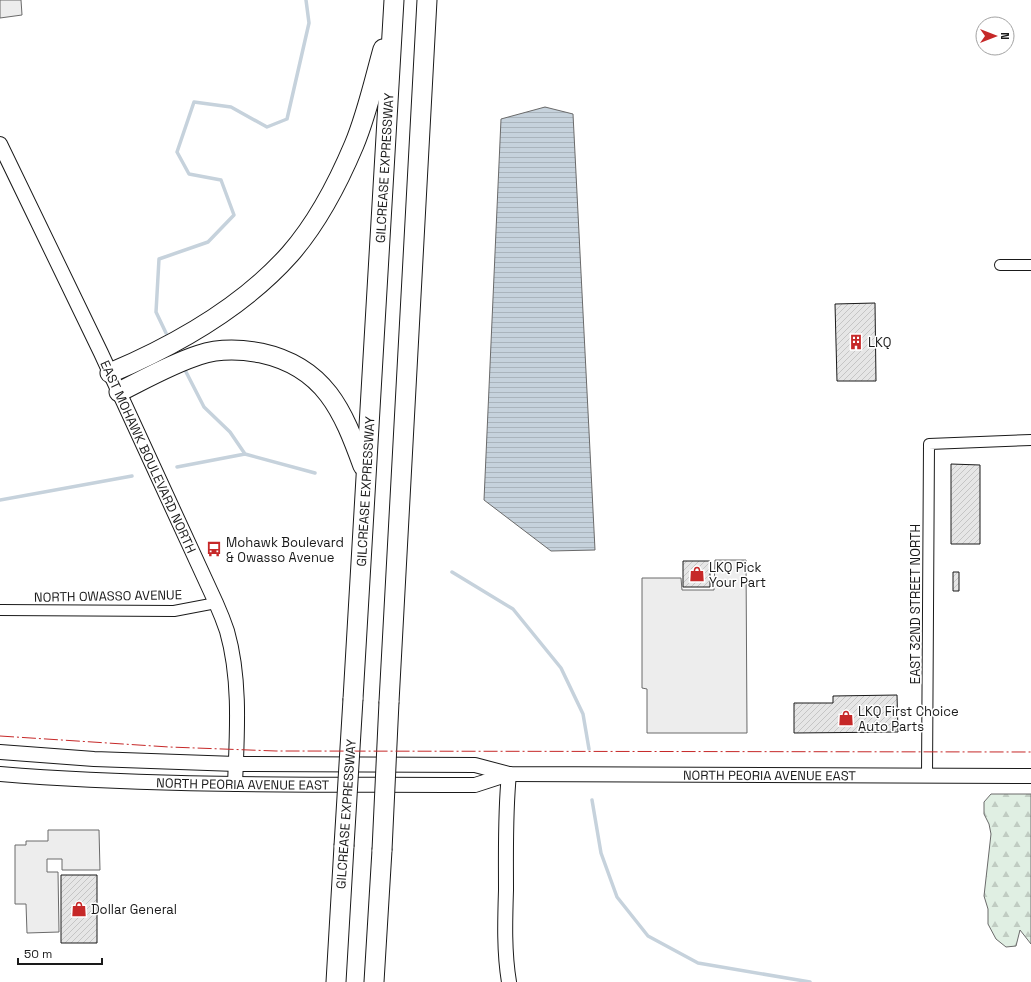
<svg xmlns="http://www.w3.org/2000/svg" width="1031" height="982" font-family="'Space Grotesk',sans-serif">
	<defs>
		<pattern id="forest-firs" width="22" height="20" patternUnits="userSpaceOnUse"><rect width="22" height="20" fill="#e0efe3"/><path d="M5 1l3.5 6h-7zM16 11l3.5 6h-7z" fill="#c0ccc2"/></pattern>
		<pattern id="water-rules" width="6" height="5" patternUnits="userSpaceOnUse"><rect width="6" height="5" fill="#c6d2dc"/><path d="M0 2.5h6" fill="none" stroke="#aab4bc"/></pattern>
		<pattern id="building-hatch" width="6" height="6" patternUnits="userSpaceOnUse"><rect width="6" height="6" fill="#e6e6e6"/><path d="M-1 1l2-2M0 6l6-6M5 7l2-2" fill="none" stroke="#c5c5c5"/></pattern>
	</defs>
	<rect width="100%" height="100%" fill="#fff"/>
	<path fill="url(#forest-firs)" stroke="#6a6a6a" d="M991 794H1031V944L1020 930 1016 946 1006 947 996 939 988 924V909L984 896 991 834 989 824 984 814V802Z"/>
	<path fill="#ededed" stroke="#6a6a6a" d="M0 0H21L22 15 0 18Z
		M715 560H746L747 733H647V689L642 688V578H681L682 590H714Z
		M48 830H99L100 870H62V859H47V872H58L59 932 27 933 26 904H15V845H26V841H48Z"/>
	<path fill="url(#water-rules)" stroke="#6a6a6a" d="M545 107 573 114 595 550 551 551 484 500 501 119Z"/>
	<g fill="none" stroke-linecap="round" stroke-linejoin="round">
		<path stroke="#c6d2dc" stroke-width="3.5" d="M166 333 156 312 159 259 208 242 234 215 221 180 189 174 177 152 194 102 231 107 267 127 287 119 309 23 306 0
			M184 368 204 407 230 432 245 454
			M177 467 245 454 315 473
			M0 500 132 476
			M452 572 513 609 561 668 583 714 589 749
			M592 800 601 853 617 897 648 936 698 963 810 982"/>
	</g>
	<path fill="url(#building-hatch)" stroke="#1a1a1a" d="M875 303 876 381H837L835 304Z
		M951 464 980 465V544H951Z
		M683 561H710V587H683Z
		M953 572H959V591H953Z
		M897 695 898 732 794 733V703H833V696Z
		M61 875H97V943H61Z"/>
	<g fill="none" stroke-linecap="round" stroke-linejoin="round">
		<defs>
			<path id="street" d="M1000 265H1031
				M0 610 174 611 216 603
				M927 776 929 444 1031 440"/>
			<g id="secondary">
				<path id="s1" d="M0 144 101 353 216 603C220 612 224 622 227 631 241 680 237 734 235 784"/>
				<path id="s2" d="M0 752 94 759 236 764 475 765 509 774 1031 776"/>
				<path id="s3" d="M0 774C158 787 317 784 475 785L509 774"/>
				<path d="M509 774C505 813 506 851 506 890 505 921 504 952 509 982"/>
			</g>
			<g id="highway">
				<path d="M110 373C176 345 242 308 290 254 318 222 338 183 354 145 367 114 374 81 383 49"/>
				<path d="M119 392C145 379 171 364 199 355 220 348 240 349 261 353 325 367 343 411 363 466"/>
				<path id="s4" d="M353 699 394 0"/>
				<path d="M389 702 427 0"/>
				<path d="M336 982 344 846"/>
				<path d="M374 982 382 850"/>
			</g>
		</defs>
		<use href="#street" stroke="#1a1a1a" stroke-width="12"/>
		<use href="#secondary" stroke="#1a1a1a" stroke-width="16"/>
		<use href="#highway" stroke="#1a1a1a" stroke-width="21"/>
		<use href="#street" stroke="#fff" stroke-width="10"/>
		<use href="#secondary" stroke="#fff" stroke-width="14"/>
		<use href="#highway" stroke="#fff" stroke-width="19"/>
		<defs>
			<path id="highway-bridge" d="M344 846 353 699
				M382 850 389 702"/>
		</defs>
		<use href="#highway-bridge" stroke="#1a1a1a" stroke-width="21" stroke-linecap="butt"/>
		<use href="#highway-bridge" stroke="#fff" stroke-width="19"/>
		<path stroke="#c62828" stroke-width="1" stroke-dasharray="14 3 2 3" stroke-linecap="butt" d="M0 736 169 747 276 751 1031 752"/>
	</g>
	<defs>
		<symbol id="building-bare" viewBox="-9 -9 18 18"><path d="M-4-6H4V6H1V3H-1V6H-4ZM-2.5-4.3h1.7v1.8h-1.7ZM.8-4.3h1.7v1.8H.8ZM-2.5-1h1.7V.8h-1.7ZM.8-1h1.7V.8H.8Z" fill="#c62828" stroke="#fff" stroke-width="2.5" paint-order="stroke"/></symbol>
		<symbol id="bus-bare" viewBox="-9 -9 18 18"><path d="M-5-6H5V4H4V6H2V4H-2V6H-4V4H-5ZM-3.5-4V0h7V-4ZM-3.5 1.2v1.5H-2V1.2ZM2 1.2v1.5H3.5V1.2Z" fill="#c62828" stroke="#fff" stroke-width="2.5" paint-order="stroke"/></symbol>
		<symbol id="shop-bare" viewBox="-9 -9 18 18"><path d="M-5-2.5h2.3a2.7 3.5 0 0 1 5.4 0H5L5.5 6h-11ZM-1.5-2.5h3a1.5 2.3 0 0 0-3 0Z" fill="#c62828" stroke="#fff" stroke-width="2.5" paint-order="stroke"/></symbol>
	</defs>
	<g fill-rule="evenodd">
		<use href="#building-bare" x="845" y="331" width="22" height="22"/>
		<use href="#bus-bare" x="203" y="538" width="22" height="22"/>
		<use href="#shop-bare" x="686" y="563" width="22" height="22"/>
		<use href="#shop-bare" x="835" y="707" width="22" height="22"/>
		<use href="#shop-bare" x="68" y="898" width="22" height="22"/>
	</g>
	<g text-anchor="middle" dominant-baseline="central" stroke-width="3" stroke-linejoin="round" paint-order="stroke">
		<g font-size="13" fill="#1a1a1a" stroke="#fff">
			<text stroke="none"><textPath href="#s4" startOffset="532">GILCREASE EXPRESSWAY</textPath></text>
			<text stroke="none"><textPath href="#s1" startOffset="346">EAST MOHAWK BOULEVARD NORTH</textPath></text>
			<text stroke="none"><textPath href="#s4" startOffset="208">GILCREASE EXPRESSWAY</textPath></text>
			<text transform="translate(108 596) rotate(-1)">NORTH OWASSO AVENUE</text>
			<text transform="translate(915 604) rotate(-90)">EAST 32ND STREET NORTH</text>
			<text stroke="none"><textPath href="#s2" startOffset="771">NORTH PEORIA AVENUE EAST</textPath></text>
			<text stroke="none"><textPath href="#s3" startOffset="243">NORTH PEORIA AVENUE EAST</textPath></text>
			<text transform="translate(346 814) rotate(-86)">GILCREASE EXPRESSWAY</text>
		</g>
		<g font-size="13" fill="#1a1a1a" stroke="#fff" text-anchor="start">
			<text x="868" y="342">LKQ</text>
			<text x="226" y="542">Mohawk Boulevard<tspan x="226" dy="15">&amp; Owasso Avenue</tspan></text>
			<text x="709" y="567">LKQ Pick<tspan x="709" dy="15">Your Part</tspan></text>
			<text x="858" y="711">LKQ First Choice<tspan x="858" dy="15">Auto Parts</tspan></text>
			<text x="91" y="909">Dollar General</text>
		</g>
	</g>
	<g transform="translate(995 36) rotate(90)"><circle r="19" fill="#ffffff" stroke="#a3a3a3"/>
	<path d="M0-3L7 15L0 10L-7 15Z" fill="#c62828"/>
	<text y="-6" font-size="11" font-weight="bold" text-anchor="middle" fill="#1a1a1a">N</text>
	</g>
	<path d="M18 958v6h84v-6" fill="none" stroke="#1a1a1a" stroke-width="2"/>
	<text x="24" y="958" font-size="12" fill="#1a1a1a" stroke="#ffffff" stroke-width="3" paint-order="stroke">50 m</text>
</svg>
